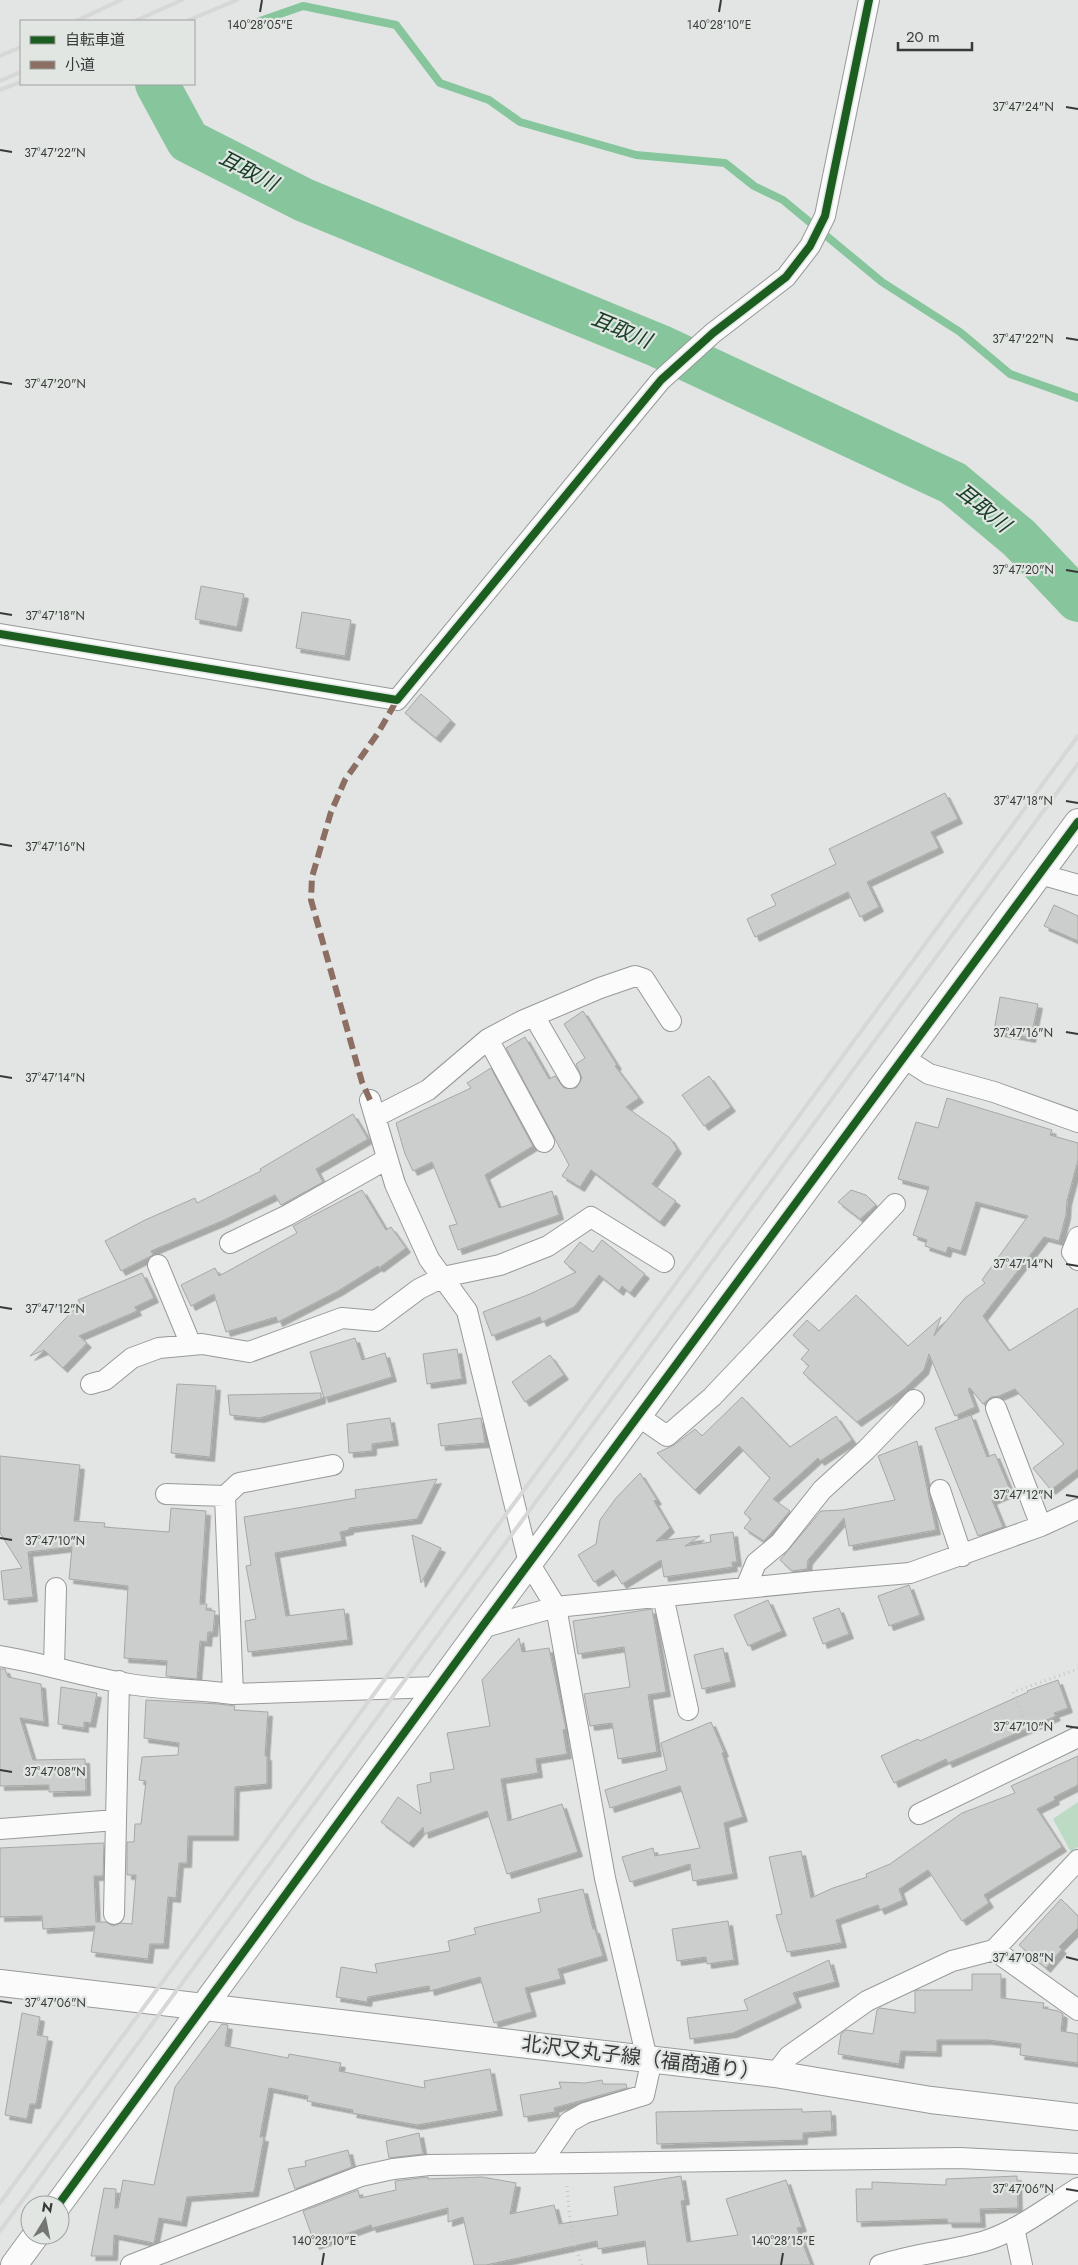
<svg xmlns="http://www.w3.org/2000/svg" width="1078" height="2265" font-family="Jost,'Noto Sans JP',sans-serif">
	<defs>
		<filter id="shadow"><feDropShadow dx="4.5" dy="4.5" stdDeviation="0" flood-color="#0004"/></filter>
	</defs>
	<rect width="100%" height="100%" fill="#e2e5e3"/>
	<path fill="#bcdbc5" d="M1078 1802V1847L1071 1852 1053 1819Z"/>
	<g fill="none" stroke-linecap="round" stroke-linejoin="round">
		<path stroke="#87c69d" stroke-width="8" d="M260 21 303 6 396 25 440 83 489 100 520 122 636 155 725 163 754 186 783 200 882 282 960 332 1010 374 1078 398"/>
		<path stroke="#87c69d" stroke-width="44" d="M157 84 188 141 304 200 659 346 953 483 1019 538 1078 600"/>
	</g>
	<path fill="#cbcecc" stroke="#a6a8a6" filter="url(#shadow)" d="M201 586 244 594 237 627 195 619Z
		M302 612 351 620 345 656 296 648Z
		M421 694 451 720 436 738 405 713Z
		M945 793 958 819 931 832 939 848 867 882 879 907 860 917 848 892 755 937 747 919 776 905 771 895 836 864 829 849Z
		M1054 905 1078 916V941L1044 926Z
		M1000 997 1038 1004 1031 1038 994 1031Z
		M583 1011 617 1065 615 1066 639 1098 626 1107 670 1138 677 1149 652 1184 676 1201 660 1222 591 1170 580 1187 562 1176 569 1165 506 1048 525 1037 549 1079 555 1076 564 1088H576L582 1078 576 1064 585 1058 564 1024Z
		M491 1068 533 1146 485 1175 499 1208 552 1191 559 1215 458 1250 449 1226 457 1224 432 1162 413 1171 405 1154 396 1123 471 1088 467 1083Z
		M709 1076 731 1107 704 1126 682 1095Z
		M947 1098 1052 1130 1050 1135 1078 1143V1160L1067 1201 1066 1215 1059 1241 1044 1237 983 1316 1009 1351 1078 1308V1469L1051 1490 1033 1468 1064 1444 1015 1389 999 1396 991 1397 983 1404 970 1388 968 1389 975 1407 955 1416 929 1354 924 1370 903 1390 857 1422 803 1373 809 1366 801 1359 809 1350 793 1335 807 1320 819 1331 856 1295 908 1346 941 1317 934 1336 965 1298 985 1283 982 1280 1028 1216 976 1202 961 1251 948 1247 946 1253 925 1246 927 1240 913 1235 929 1187 898 1179 916 1122 938 1128Z
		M353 1114 368 1139 316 1169 323 1182 281 1205 275 1195 222 1221 151 1251 153 1255 121 1271 105 1241 145 1220 195 1198 197 1203 261 1171 260 1169Z
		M362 1190 386 1230 391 1227 406 1248 379 1268 378 1266 338 1291 278 1322 276 1317 226 1332 214 1294 191 1306 181 1285 215 1268 219 1276 297 1233 293 1226Z
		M851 1190 866 1195 876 1205 860 1219 838 1202Z
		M602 1240 645 1274 630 1293 622 1286 619 1291 599 1275 574 1307 542 1322 540 1317 492 1336 483 1312 530 1294 576 1272 564 1262 580 1242 593 1252Z
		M142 1273 154 1298 135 1307 137 1311 79 1336 87 1343 63 1368 44 1350 30 1356 80 1303 78 1300Z
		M355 1338 362 1360 385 1353 392 1377 324 1398 310 1352Z
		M457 1349 462 1379 427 1384 423 1354Z
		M550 1355 564 1375 525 1402 512 1382Z
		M177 1384 216 1386 210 1457 171 1453Z
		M321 1393V1399L260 1418 230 1415 228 1395Z
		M742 1397 790 1447 836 1416 852 1440 820 1461 818 1458 773 1499 790 1511 764 1541 744 1528 751 1519 744 1513 770 1478 739 1446 695 1490 657 1453 674 1445 695 1429 702 1436Z
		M971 1415 987 1457 995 1454 1011 1492 992 1500 1003 1527 978 1536 935 1428Z
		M390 1418 394 1441 372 1444V1451L349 1453 347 1424Z
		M481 1418 485 1443 441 1446 438 1424Z
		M917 1441 936 1530 849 1546 844 1518 808 1560 807 1569 792 1571 780 1560 821 1511 843 1510 895 1500 878 1456Z
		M0 1456 80 1465 74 1521 105 1523 104 1527 169 1532 171 1508 206 1511 200 1604H207L206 1610 215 1611 213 1632H208L207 1642 200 1641 197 1679 166 1676 167 1661 124 1658 128 1586 69 1579 72 1547 28 1552 33 1597 4 1600 1 1571 22 1568 0 1533Z
		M640 1473 657 1500 654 1501 670 1528 656 1541 700 1536 685 1546 711 1542 710 1535 733 1532 737 1562H732L733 1567 664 1577 661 1560 622 1584 613 1570 594 1582 578 1555 596 1544 600 1520 616 1498Z
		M437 1479 417 1519 349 1528V1530L340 1532 342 1541 275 1553 286 1616 344 1609 348 1640 248 1652 245 1621 256 1619 246 1566 251 1565 244 1517 356 1498 355 1490Z
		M412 1535 441 1548 421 1583Z
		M909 1585 920 1615 889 1626 878 1596Z
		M768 1600 782 1631 748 1646 734 1615Z
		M839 1608 849 1634 823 1644 813 1618Z
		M652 1609 666 1692 648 1695 657 1752 618 1759 612 1723 590 1726 584 1694 630 1687 624 1647 578 1654 573 1621Z
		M519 1638 522 1652 549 1648 566 1729 563 1730 567 1754 536 1759 538 1773 501 1779 508 1821 562 1804 578 1852 507 1874 487 1811 424 1834 423 1827 409 1843 381 1822 398 1797 421 1814 417 1785 431 1782 430 1773 454 1769 447 1733 490 1726 482 1680Z
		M723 1648 731 1682 702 1689 694 1655Z
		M0 1669H5L8 1677 41 1684 44 1722 20 1718 33 1760 85 1759 86 1791 49 1792V1785L0 1786Z
		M1058 1680 1068 1708 1054 1713 1056 1716 948 1763 946 1759 894 1783 881 1756 918 1739 920 1741 1028 1692 1027 1691Z
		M61 1687 97 1693 91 1723 84 1722V1728L58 1724Z
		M146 1700 219 1704 235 1706 234 1710 268 1712 265 1756H267V1784L235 1787 234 1836H188L187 1863H179L176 1898 168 1897 164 1944H150L148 1959 91 1952 95 1926 43 1929 42 1916 0 1917V1848L104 1843 103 1876H94L96 1922H106L113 1926 121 1923 132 1924 136 1875H127V1842H134L135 1824H141L146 1781 139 1780 142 1757 178 1755 179 1743 144 1738Z
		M711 1722 724 1752 722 1753 743 1817 724 1823 733 1874 693 1881 690 1864 630 1882 622 1857 653 1848 655 1856 700 1848 680 1786 610 1808 605 1790 667 1770 661 1743Z
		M1078 1756V1785L1054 1797 1055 1800 1037 1809 1062 1847 984 1895 989 1903 962 1921 928 1870 899 1889 903 1900 880 1910 878 1905 836 1920 842 1943 787 1952 776 1915 782 1914 769 1857 801 1851 811 1898 833 1888 867 1877 866 1874 890 1864 962 1813 1015 1793 1011 1786Z
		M583 1889 593 1929H595L603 1956 558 1969 561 1979 525 1988 532 2012 494 2023 480 1977 430 1991 429 1986 368 1997 367 2002 336 1997 341 1967 377 1973 375 1964 450 1951 448 1941 476 1934 474 1928 541 1912 538 1899Z
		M1061 1899 1078 1916V1928L1059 1947 1062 1949 1046 1968 1019 1945Z
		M728 1921 734 1960 707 1964 706 1957 677 1961 672 1929Z
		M829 1960 835 1982 793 1993 797 2003 733 2033 690 2039 687 2018 748 2010 744 2000Z
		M972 1974H1001V1998L1044 2003 1043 2008 1058 2011 1063 2014 1061 2031 1078 2034V2063L1020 2055 1021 2044 988 2040H937V2052L901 2051 899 2064 838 2054 841 2034 846 2030 873 2034 877 2010 880 2008 915 2013V1991L919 1990H972Z
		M22 2013 40 2017 37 2035 48 2037 36 2104H30L27 2119 5 2115Z
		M222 2024 228 2025 225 2046 288 2058 289 2054 341 2063 339 2071 425 2088 424 2081 490 2069 498 2111 417 2125 352 2113 353 2110 307 2101 308 2096 269 2088 260 2137H264L254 2192 187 2197 182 2222 159 2218 154 2243 114 2235 113 2256H91L104 2188 116 2189 115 2208H118L123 2180 154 2185 175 2087Z
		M602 2080 603 2084H626L627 2088 554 2108 555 2112 524 2117 520 2095 561 2088 559 2082 585 2083Z
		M802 2109V2112L831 2111 832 2131 803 2133V2140L657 2144 656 2112Z
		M419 2133 423 2154 389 2158 386 2141Z
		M348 2150 352 2167 295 2189 288 2169 306 2166 305 2161Z
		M681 2176 685 2200 681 2201 687 2242 738 2235 726 2199 786 2180 802 2227 797 2228 811 2265H648L645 2241 598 2249 597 2241 486 2265H474L463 2217 448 2222V2208L372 2228 371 2225 315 2245 303 2211 358 2190 360 2198 396 2190 395 2181 428 2177V2179L482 2177 516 2183 510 2214 554 2205 559 2224 618 2215 614 2187Z
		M1017 2176 1018 2208 980 2209 981 2223H948L947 2219 857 2222 856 2189H872V2182L946 2185V2179Z"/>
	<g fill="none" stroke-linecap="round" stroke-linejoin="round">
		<defs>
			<path id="minor" d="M0 634 397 700 661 380 713 333 786 277 810 246 825 216 869 0
				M1040 874 1078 885
				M534 1016 570 1078
				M488 1039 544 1142
				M904 1058 929 1074 994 1092 1078 1122
				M370 1100 395 1184 429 1259 467 1311 529 1563 556 1607 481 1628
				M375 1117 428 1090 488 1039 522 1021 600 988 635 976 644 979 671 1021
				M1078 1237 1072 1252 1078 1260
				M230 1243 288 1215 387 1159
				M158 1265 191 1345
				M91 1384 105 1380 132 1358 159 1348 202 1344 249 1352 342 1318 376 1321 419 1289 443 1277 500 1265 548 1246 591 1217 664 1262
				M996 1408 1041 1526
				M638 1416 667 1436 712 1397 895 1204
				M940 1490 962 1556
				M166 1494 225 1496
				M746 1587 756 1563 780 1543 822 1490 866 1450 914 1400
				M663 1596 688 1710
				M0 1656C43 1663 85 1677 129 1684 163 1690 198 1689 233 1694L437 1687
				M54 1667 56 1588
				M233 1694 225 1496 239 1483 333 1465
				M919 1814 1078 1737
				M0 1829 116 1820
				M114 1914 119 1681
				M994 1950 1078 2010
				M647 2059 605 1878 556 1607 815 1581 910 1573 1041 1526 1078 1509
				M775 2074 789 2056 867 2001 952 1961 994 1950 1078 1860
				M541 2163 569 2122 585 2113 644 2095 652 2059
				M1014 2228 1022 2265
				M131 2265 361 2176 393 2169 429 2165 960 2158 1078 2164
				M880 2265C914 2254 950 2251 985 2241 1017 2231 1049 2206 1078 2188"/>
			<path id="tertiary" d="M0 1983 775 2074 931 2100 1078 2117
				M58 2205 481 1628 1078 822
				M14 2265 36 2235"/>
		</defs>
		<use href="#minor" stroke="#979a98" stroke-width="22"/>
		<use href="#tertiary" stroke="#979a98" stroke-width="28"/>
		<path stroke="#c4c5c5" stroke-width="3" stroke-dasharray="1 4" stroke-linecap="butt" d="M1030 1735 1013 1692 1078 1669
			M567 2186C569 2212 571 2241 582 2265"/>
		<use href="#minor" stroke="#fbfbfb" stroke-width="20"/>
		<use href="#tertiary" stroke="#fbfbfb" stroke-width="26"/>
		<path stroke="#d6d7d6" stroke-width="4" d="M76 21 121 0
			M135 21 182 0
			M187 21 237 0
			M0 56 21 47
			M0 81 21 72
			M0 90 21 82
			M0 2203 1078 736
			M0 2231 1078 764"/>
		<path stroke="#8d6e63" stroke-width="6" stroke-dasharray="12 6" stroke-linecap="butt" d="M370 1100 362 1082 311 900 312 877 331 812 345 780 378 733 397 700"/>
		<defs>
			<path id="cycleway" d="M0 634 397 700 661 380 713 333 786 277 810 246 825 216 869 0
				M58 2205 481 1628 1078 822"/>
		</defs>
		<use href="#cycleway" stroke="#e1e6e3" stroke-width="11"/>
		<use href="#cycleway" stroke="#1b5e20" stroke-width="8"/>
	</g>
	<path fill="none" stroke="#383a39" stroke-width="2" d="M260 12 262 0M719 12 721 0M1066 107 1078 109M0 150 12 152M1066 338 1078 340M0 382 12 384M1066 570 1078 572M0 613 12 615M1066 801 1078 803M0 844 12 846M1066 1032 1078 1034M0 1076 12 1078M1066 1264 1078 1266M0 1307 12 1309M1066 1495 1078 1497M0 1538 12 1540M1066 1726 1078 1728M0 1770 12 1772M1066 1957 1078 1960M0 2001 12 2003M1066 2189 1078 2191M322 2265 324 2253M781 2265 783 2253"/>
	<g text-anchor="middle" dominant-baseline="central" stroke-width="4.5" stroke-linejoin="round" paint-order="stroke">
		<g font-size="20" fill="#383a39" stroke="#e1e6e3">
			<text transform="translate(641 2058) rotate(7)">北沢又丸子線（福商通り）</text>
		</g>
		<g font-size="21" font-style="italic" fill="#173d25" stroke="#e1e6e3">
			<text transform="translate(248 171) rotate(27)">耳取川</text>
			<text transform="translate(621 330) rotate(22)">耳取川</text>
			<text transform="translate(983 508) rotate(39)">耳取川</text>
		</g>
	</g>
	<g font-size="12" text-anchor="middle" fill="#383a39" stroke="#e1e6e3" stroke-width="4.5" stroke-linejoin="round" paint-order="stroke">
		<text x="260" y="29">140°28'05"E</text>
		<text x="719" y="29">140°28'10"E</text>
		<text x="1023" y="111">37°47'24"N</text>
		<text x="55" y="157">37°47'22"N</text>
		<text x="1023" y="343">37°47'22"N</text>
		<text x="55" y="388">37°47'20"N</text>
		<text x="1023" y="574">37°47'20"N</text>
		<text x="55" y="620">37°47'18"N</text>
		<text x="1023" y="805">37°47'18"N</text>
		<text x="55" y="851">37°47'16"N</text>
		<text x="1023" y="1037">37°47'16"N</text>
		<text x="55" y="1082">37°47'14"N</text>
		<text x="1023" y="1268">37°47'14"N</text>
		<text x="55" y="1313">37°47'12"N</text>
		<text x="1023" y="1499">37°47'12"N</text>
		<text x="55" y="1545">37°47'10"N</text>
		<text x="1023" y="1731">37°47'10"N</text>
		<text x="55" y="1776">37°47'08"N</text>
		<text x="1023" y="1962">37°47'08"N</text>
		<text x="55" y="2007">37°47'06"N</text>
		<text x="1023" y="2193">37°47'06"N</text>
		<text x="324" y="2245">140°28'10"E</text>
		<text x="783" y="2245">140°28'15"E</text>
	</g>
	<rect x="20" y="20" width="175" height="65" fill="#e1e6e3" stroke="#9da19f"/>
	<rect x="30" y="36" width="25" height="8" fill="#1b5e20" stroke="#9da19f"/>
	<text x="65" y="45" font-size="15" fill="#383a39">自転車道</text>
	<rect x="30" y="61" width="25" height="8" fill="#8d6e63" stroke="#9da19f"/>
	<text x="65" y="70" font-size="15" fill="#383a39">小道</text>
	<g transform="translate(45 2220) rotate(10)"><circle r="24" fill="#e1e6e3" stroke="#9da19f"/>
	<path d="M0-4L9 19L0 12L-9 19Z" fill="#747674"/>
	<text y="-8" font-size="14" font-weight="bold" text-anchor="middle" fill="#383a39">N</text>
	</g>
	<path d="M898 42v8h74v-8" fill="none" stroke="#383a39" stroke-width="2.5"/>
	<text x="906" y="42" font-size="15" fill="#383a39" stroke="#e1e6e3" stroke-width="4" paint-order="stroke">20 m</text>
</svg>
